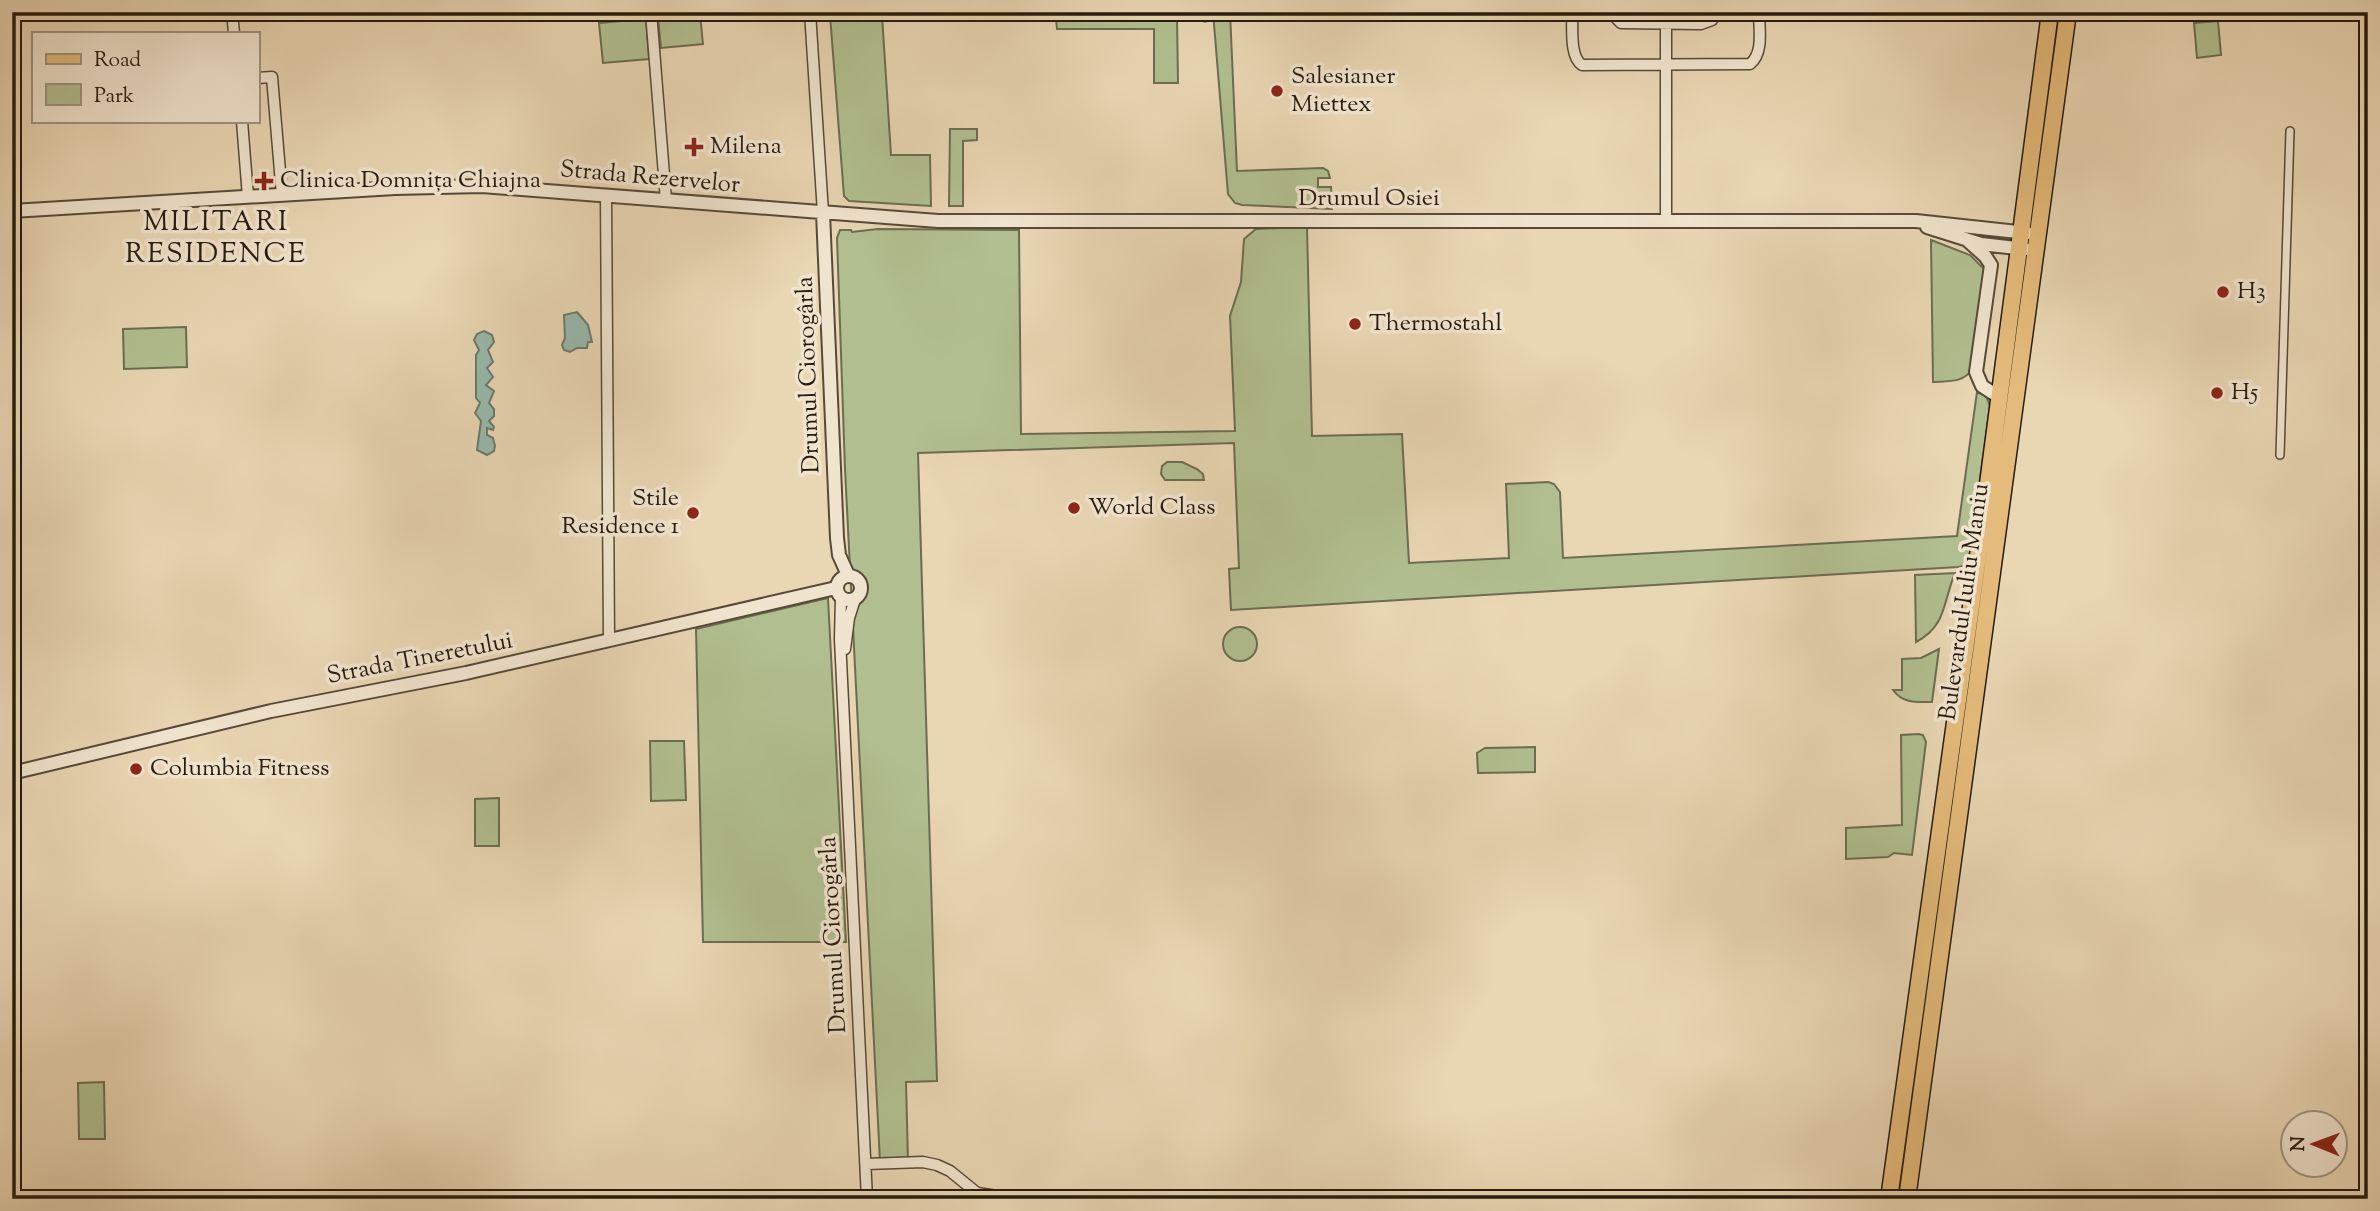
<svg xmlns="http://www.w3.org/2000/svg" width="2380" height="1211" font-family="'Sorts Mill Goudy',serif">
	<rect width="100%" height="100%" fill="#e9d6b3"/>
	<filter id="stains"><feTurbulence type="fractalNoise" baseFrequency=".00286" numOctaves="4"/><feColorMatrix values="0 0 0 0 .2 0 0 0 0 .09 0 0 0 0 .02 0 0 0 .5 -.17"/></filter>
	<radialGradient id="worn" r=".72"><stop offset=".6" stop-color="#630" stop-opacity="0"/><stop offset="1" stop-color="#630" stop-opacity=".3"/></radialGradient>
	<path fill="#b1bf90" stroke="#6c6d50" stroke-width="2" d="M1213 12H1230L1237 171 1323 168 1328 171 1330 178H1318V187H1331L1332 209 1242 205 1235 203 1228 194Z
		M700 14 703 44 661 48 658 18Z
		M830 15H882L891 155H930L931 206 849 201 844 196Z
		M991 15H1177L1178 83H1154V29H1057L1056 19H991Z
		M646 19 649 59 603 63 599 23Z
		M2218 21 2221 55 2197 58 2194 23Z
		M950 129H977V140L963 141V206H949Z
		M1307 227 1312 436 1402 434 1409 563 1509 558 1506 484 1548 482 1554 484 1560 492 1563 558 1957 536 1977 392 1986 396 1990 406 1969 559 1963 566 1958 567 1231 610 1229 569 1239 568 1234 443 918 453 937 1081 906 1082 908 1161 880 1162 845 469 837 238 840 230H851L852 232 878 229 1019 230 1021 434 1235 431 1230 316 1241 282 1244 239 1256 229Z
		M1931 240 1970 255 1985 270 1972 369C1964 383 1948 381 1933 382Z
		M186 327 187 367 124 369 123 329Z
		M1167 462H1182L1197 469 1203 474 1204 480H1165L1161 474 1162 466Z
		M1955 573C1943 601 1947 626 1916 642L1915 575Z
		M828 598 846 942H703L696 629Z
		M1223 644a17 17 0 1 1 34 0a17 17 0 1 1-34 0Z
		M1939 649 1932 702C1917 702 1903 704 1893 690H1902V659L1921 658Z
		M1919 734 1923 735 1926 742 1912 855 1894 853 1888 857 1846 859V828L1902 825 1901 735Z
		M650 741H684L686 800 651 801Z
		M1535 747V772L1478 773 1477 753 1485 748Z
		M499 798V846H475V799Z
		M104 1082 105 1139H79L78 1083Z"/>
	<path fill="#97b9ac" stroke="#6a7a6d" stroke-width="2" d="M577 312 588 325 592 342H588L587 348H577L570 352 564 350 562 345 565 338 564 315Z
		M484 331 492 335 494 342 488 350 493 362 487 368 493 377 486 385 494 391 489 403 494 409V416L489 421 494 427 493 430 487 428V435L493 438 495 446 494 451 487 455 477 450 481 421 475 413 480 403 476 398V355L479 350 474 340 477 334Z"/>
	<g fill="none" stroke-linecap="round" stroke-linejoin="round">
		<defs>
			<path id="pedestrian" d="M2280 455 2290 131"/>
			<path id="minor" d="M232 12 234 33
				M651 12 666 200
				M810 12 823 213
				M1202 12 1205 16
				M1572 12C1573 27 1569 56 1582 65L1750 64C1764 53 1759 29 1759 12
				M1615 12 1616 18 1621 23 1701 24 1712 20 1715 12
				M257 78 272 77 282 195
				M242 121 248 197
				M606 195 609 641
				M1666 221V12
				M841 597 840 639 867 1199
				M845 649 849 618 855 599
				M866 1164 923 1162 937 1165 950 1171 977 1193 1018 1199"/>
			<path id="tertiary" d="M12 211 395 188 482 186 938 221H1916L2027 233
				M823 213 837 538 839 555 848 575
				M1927 227 1981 244 2025 249
				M1966 239 1985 256 1991 265 1976 372 1982 386 1999 397
				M837 588a12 12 0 1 1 24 0a12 12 0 1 1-24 0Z
				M12 773 271 711 466 673 836 588"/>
			<path id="primary" d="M1889 1199 1988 484 2050 12
				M1907 1199 2068 12"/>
		</defs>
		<use href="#pedestrian" stroke="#574a38" stroke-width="10"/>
		<use href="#minor" stroke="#574a38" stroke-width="13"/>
		<use href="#tertiary" stroke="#574a38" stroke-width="16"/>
		<use href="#primary" stroke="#261b0f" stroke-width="19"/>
		<use href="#pedestrian" stroke="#f1e4ce" stroke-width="7"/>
		<use href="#minor" stroke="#f1e4ce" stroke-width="10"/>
		<use href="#tertiary" stroke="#f1e4ce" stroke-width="12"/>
		<use href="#primary" stroke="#e4bb7a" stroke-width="16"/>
	</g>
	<g fill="#8f2418" stroke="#f1e4ce" stroke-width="2.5">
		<circle cx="1277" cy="91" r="7"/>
		<path d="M690.5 136.5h7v7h7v7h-7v7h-7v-7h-7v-7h7z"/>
		<path d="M260.5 170.5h7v7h7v7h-7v7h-7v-7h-7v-7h7z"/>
		<circle cx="2223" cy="292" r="7"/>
		<circle cx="1355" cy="324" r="7"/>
		<circle cx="2217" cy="393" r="7"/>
		<circle cx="1074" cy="508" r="7"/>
		<circle cx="693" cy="513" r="7"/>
		<circle cx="136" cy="769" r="7"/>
	</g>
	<g text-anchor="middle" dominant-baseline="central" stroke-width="7" stroke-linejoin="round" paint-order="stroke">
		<g font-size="24" fill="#261b0f" stroke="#f1e4ce" text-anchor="start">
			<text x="1291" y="77">Salesianer<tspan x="1291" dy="28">Miettex</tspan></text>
			<text x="710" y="147">Milena</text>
			<text x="280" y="181">Clinica Domnița Chiajna</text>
			<text x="2237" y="292">H3</text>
			<text x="1369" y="324">Thermostahl</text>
			<text x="2231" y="393">H5</text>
			<text x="679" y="499" text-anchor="end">Stile<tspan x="679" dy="28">Residence 1</tspan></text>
			<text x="1088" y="508">World Class</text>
			<text x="150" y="769">Columbia Fitness</text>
		</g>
		<g font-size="24" fill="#261b0f" stroke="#f1e4ce">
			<text transform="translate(650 178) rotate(5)">Strada Rezervelor</text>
			<text x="1369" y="199">Drumul Osiei</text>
			<text transform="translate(809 375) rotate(-92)">Drumul Ciorogârla</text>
			<text transform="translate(1965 602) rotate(-82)">Bulevardul Iuliu Maniu</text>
			<text transform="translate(420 659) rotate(-11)">Strada Tineretului</text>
			<text transform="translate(834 935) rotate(-93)">Drumul Ciorogârla</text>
		</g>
		<g font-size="28" letter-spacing="2" fill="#261b0f" stroke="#f1e4ce">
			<text x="216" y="223">MILITARI<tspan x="216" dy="32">RESIDENCE</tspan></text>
		</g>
	</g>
	<rect width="2380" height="1211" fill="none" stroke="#e9d6b3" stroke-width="42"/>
	<rect x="14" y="14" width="2352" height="1183" fill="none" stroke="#261b0f" stroke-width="3.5"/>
	<rect x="21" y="21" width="2338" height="1169" fill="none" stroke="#261b0f" stroke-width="2"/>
	<rect x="32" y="32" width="228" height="91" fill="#f1e4ce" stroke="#a09482" stroke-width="2"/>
	<rect x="46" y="54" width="35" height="10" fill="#e4bb7a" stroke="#a09482" stroke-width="2"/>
	<text x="94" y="66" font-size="21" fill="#261b0f">Road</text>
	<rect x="46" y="84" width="35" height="21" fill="#b1bf90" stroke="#a09482" stroke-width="2"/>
	<text x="94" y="102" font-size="21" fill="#261b0f">Park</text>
	<g transform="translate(2314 1144) rotate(271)"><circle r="33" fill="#f1e4ce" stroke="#a09482" stroke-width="2"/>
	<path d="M0-5L12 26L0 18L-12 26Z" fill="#8f2418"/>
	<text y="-10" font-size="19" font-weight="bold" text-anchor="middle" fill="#261b0f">N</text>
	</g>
	<rect width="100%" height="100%" filter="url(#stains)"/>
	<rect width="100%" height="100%" fill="url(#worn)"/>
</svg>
